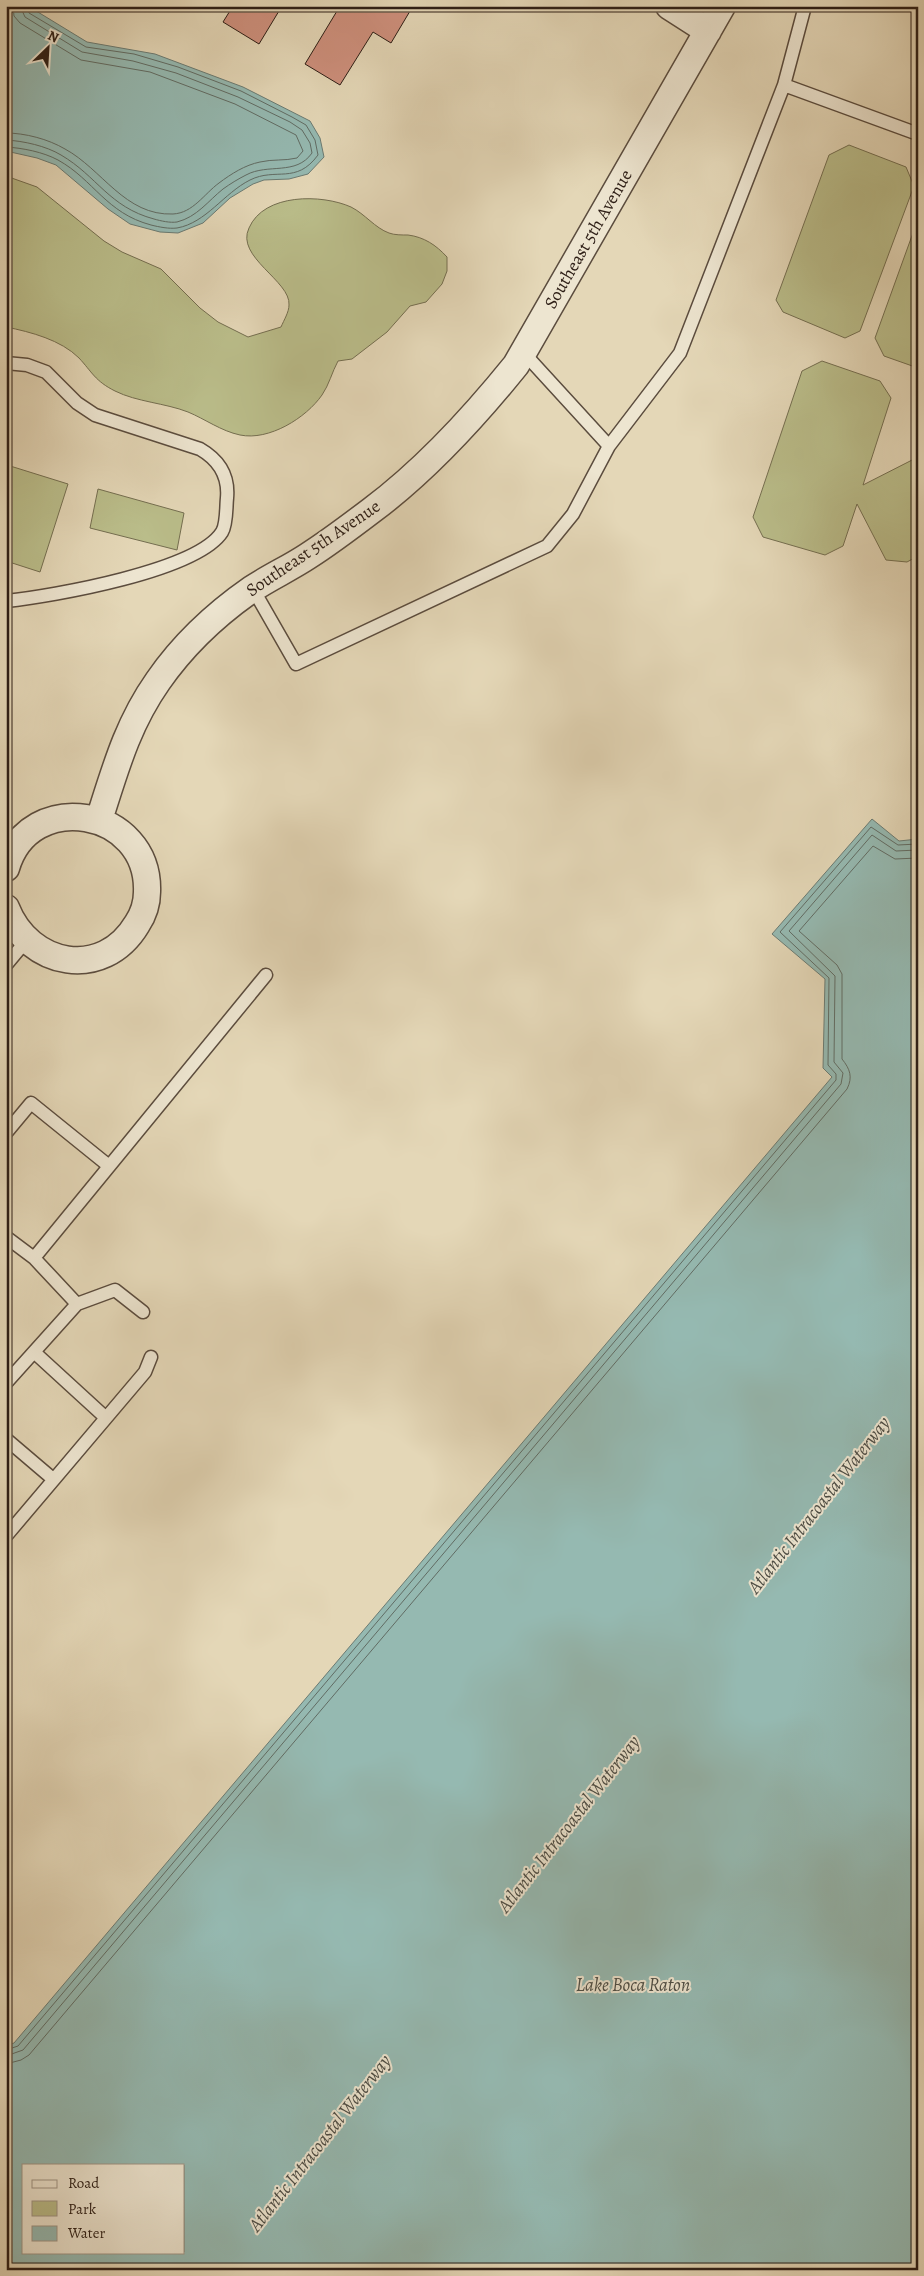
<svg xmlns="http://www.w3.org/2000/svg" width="924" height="2276" font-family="Alegreya,serif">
	<rect width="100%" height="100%" fill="#e4d7b7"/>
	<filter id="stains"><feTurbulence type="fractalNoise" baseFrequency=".004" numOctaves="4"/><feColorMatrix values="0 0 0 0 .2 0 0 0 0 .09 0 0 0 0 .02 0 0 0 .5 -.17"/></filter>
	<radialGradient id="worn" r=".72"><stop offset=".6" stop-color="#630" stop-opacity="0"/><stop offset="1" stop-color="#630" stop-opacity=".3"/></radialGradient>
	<path fill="#babd8a" stroke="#746e50" d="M849 145 906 167 914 186 860 331 845 338 783 312 776 300 829 155Z
		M6 176 37 187 104 241 122 252 161 269 200 308 218 322 248 337 281 327C284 320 289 312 289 305 291 281 235 257 249 228 264 193 322 194 351 207 365 214 375 228 389 233 394 235 402 235 408 235 424 237 436 245 447 257V271L442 284 426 302 410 306 387 332 352 359 338 361C332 372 329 385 322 395 306 418 269 441 240 435 221 431 205 419 188 412 165 403 137 402 115 391 95 381 92 372 79 358 61 340 31 332 6 327Z
		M918 219V368L884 356 875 338Z
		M822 361 880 381 891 398 863 485 918 457V556L907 562 886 560 857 504 843 546 825 555 763 537 753 517 802 371Z
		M7 465 68 484 40 572 6 561Z
		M98 489 184 513 177 550 90 528Z"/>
	<path fill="#95b9b1" stroke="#6b7b73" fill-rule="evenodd" d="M6 6H28L87 42 155 54 243 87 310 121 320 138 324 157 308 174 289 179 264 180 253 184 230 198 203 223 178 233 160 232 130 224 108 209 56 165 37 158 6 151Z
		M872 819 899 841 918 839V2270H6V2046L14 2043 832 1077 823 1068 825 979 772 934ZM24 2165H184V2252H24Z"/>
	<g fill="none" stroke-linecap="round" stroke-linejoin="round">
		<path stroke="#616c64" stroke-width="1" d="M6 133C25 133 48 139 65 149 102 169 125 216 173 214 193 213 204 194 219 183 231 174 245 165 260 162 272 159 285 161 297 158L303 151 296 135 235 104 150 72 81 60 20 23 14 16 13 6
			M6 140C24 141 46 146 61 155 97 176 109 207 154 219 161 221 170 223 177 222 197 217 208 201 223 189 230 184 238 179 246 175 268 163 296 176 312 153L310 143 302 130 290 122 238 97 176 73 133 61 82 52 25 17 20 6
			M6 147C23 148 43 152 58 160 94 180 106 213 151 225 159 227 169 229 177 228 206 223 224 193 250 180 276 167 296 185 318 155L315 140 306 125 292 117 241 91 178 67 134 54 86 47 29 13 27 6
			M6 2050 18 2046 836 1080V1074L828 1065 829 978 780 932 871 827 898 845 918 844
			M6 2056 23 2050 841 1084 843 1073 834 1062 835 976 789 931 872 835 896 851 918 850
			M6 2064 21 2060 29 2055 847 1089C853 1077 850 1069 842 1059V974L837 965 799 931 873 846 895 859 918 858"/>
	</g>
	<path fill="#ce907d" stroke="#2d1e16" d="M233 6H282L259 44 223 22Z
		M340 6H413L391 43 373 32 340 85 305 64Z"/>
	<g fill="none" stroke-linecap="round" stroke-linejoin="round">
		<defs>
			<path id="service" d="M784 85 805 6
				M6 363 27 365 46 372 77 403 95 415 200 449C219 460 229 476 227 498 226 507 227 524 222 532 197 571 53 596 6 601
				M609 446 680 353 784 85 918 134
				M253 589 296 664 547 546 573 514 609 446 523 352
				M6 965 26 941
				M6 1133 31 1103 109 1166
				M6 1237 34 1258 266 975
				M34 1258 77 1304
				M34 1352 105 1417
				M6 1383 77 1304 115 1290 143 1312
				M6 1439 53 1479
				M6 1536 145 1372 151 1357"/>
			<path id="minor" d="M669 6 708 31
				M99 820C115 770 127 725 158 681 183 645 216 614 252 589 270 577 290 568 308 556 330 542 351 526 372 510 427 469 474 417 516 365L722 6
				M6 868C29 787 150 808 147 892 147 903 143 915 137 924 103 981 29 967 6 908"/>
		</defs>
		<use href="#service" stroke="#5b4c3e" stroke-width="15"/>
		<use href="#minor" stroke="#5b4c3e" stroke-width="29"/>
		<use href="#service" stroke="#ede5d0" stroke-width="12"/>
		<use href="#minor" stroke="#ede5d0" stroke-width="26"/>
	</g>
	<g text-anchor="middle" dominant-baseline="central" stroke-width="4" stroke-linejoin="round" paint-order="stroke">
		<g font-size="18" fill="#2d1e16" stroke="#ede5d0">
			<text transform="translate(588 239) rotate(-60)">Southeast 5th Avenue</text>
			<text transform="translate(313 548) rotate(-34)">Southeast 5th Avenue</text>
		</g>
		<g font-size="19" font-style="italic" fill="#4c4c44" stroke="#ede5d0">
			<text transform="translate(819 1505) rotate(-52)">Atlantic Intracoastal Waterway</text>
			<text transform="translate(569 1824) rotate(-52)">Atlantic Intracoastal Waterway</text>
			<text x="633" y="1985">Lake Boca Raton</text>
			<text transform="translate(320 2143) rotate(-52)">Atlantic Intracoastal Waterway</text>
		</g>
	</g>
	<rect width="924" height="2276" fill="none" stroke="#e4d7b7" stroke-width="25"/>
	<rect x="8" y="8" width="909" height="2261" fill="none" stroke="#2d1e16" stroke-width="2.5"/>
	<rect x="12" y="12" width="899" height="2251" fill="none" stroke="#2d1e16"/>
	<rect x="22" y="2164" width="162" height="90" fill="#ede5d0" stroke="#a09586"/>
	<rect x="32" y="2180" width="25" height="8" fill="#ede5d0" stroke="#a09586"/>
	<text x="68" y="2188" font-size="15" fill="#2d1e16">Road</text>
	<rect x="32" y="2201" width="25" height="15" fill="#babd8a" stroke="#a09586"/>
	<text x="68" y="2214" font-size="15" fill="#2d1e16">Park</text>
	<rect x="32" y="2226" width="25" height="15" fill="#95b9b1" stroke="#a09586"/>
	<text x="68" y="2238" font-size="15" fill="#2d1e16">Water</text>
	<g transform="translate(48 48) rotate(25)" stroke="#ede5d0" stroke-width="4" paint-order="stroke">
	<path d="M0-4L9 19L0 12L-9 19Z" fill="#2d1e16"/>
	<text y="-8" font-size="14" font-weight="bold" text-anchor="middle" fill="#2d1e16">N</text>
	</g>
	<rect width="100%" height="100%" filter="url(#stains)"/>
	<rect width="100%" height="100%" fill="url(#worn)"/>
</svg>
